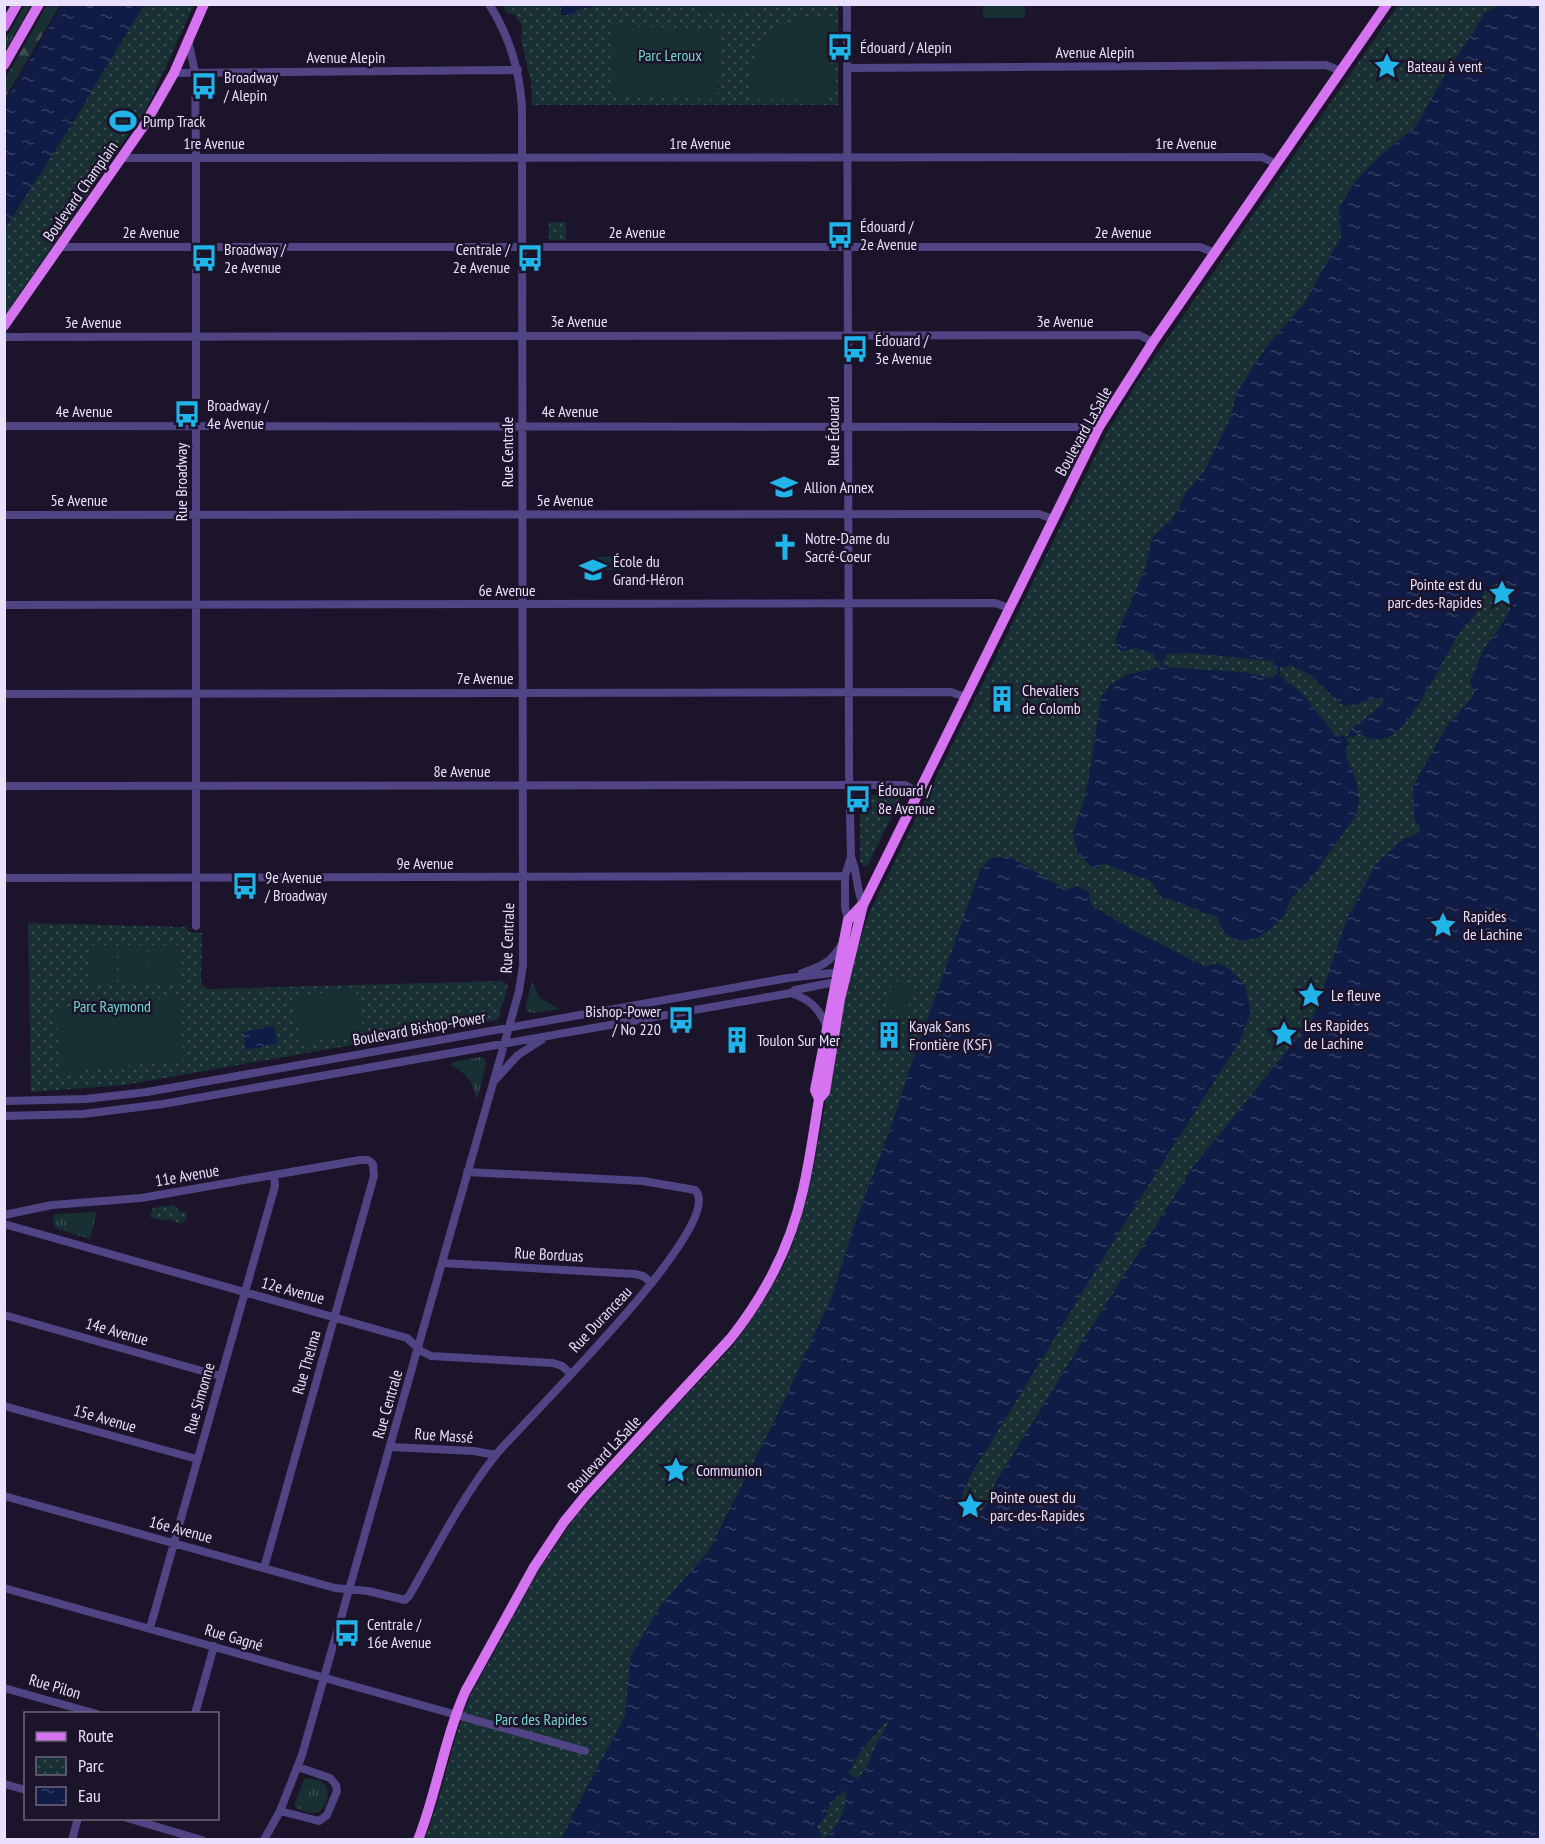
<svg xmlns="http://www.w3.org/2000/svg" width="1545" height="1844" font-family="'PT Sans Narrow',sans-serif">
	<defs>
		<pattern id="grass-tufts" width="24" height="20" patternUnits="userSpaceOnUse" patternTransform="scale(1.5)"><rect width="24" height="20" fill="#183033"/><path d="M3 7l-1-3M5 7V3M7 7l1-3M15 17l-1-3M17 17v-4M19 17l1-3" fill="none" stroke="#3a4e51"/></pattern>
		<pattern id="forest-firs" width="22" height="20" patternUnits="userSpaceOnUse" patternTransform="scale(1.5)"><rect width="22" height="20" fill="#183033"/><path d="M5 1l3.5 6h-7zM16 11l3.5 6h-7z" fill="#3a4e51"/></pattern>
		<pattern id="park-dots" width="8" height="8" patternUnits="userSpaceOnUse" patternTransform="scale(1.5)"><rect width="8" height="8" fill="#183033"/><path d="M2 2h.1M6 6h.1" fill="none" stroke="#3a4e51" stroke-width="1.8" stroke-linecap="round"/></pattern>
		<pattern id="water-ripples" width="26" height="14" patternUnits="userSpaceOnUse" patternTransform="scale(1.5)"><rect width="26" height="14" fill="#111c46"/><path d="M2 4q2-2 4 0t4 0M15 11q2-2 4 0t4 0" fill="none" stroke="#343d62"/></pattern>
	</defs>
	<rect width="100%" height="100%" fill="#1b142a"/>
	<path fill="url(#grass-tufts)" d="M25 4 31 5 5 51V40Z
		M532 982 540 998 559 1009 535 1013 528 1012 525 1008Z
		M480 1057 484 1058 486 1064 477 1100C474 1084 466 1071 450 1065L453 1062Z
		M97 1212 90 1239 57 1229 53 1223 55 1214Z
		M305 1778C311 1779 319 1779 323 1783 333 1790 326 1813 314 1813 309 1814 301 1810 296 1808L295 1802Z"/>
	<path fill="url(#forest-firs)" d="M47 5H60L5 98V79Z"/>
	<path fill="url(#park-dots)" d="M141 5H194L147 108 5 315V228L80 111Z
		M502 5H838V105H532L531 81 521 40 522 26 515 15 507 13Z
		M1398 5H1540V1839H618L578 1804 562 1839 424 1840C444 1792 451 1741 471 1694L541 1566 579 1512 733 1345C759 1311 782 1275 796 1235 808 1200 814 1164 821 1128 834 1056 844 980 870 911L1107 432 1136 384Z
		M549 222H566V240H549Z
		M865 795H895L900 799 868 865 864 867 860 862V800L862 796Z
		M28 923 186 927 189 932 202 933 201 983 207 989 499 981 508 984 503 1004H501L500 1016 496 1020 124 1085 31 1092Z
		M174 1205 179 1211 187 1213C185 1219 187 1221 180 1224L169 1219 162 1220 150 1217 153 1208Z"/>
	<path fill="#183033" d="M695 5H764C742 14 721 15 697 9Z
		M983 5H1025V18H983Z
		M813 17 832 19 831 74 836 75V92L825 104H807L806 99H752C745 53 766 22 813 17Z
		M613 26 719 29 717 99 611 96Z
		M624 556V570H597V557Z
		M89 945H117V982H89Z
		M120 945H147L148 982 120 983Z
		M150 945H178V982L150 983Z
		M893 980 914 986 906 1015 885 1009Z
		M355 987 364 1032 301 1044 292 999Z
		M177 997 184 1059 62 1073 55 1011Z"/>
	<path fill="url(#water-ripples)" fill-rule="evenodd" d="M62 5H144L53 154 5 228V102Z
		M561 5H594V7L577 9 573 15H561Z
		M1500 5H1540V1732L1536 1735 1540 1741V1839H824C837 1828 848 1807 846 1790L830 1803 825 1817 817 1826 822 1834 821 1839H562L578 1804 625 1716 631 1655 661 1605 708 1552 775 1420 832 1296 857 1217 890 1130 909 1071 981 868 991 858 1010 857 1066 890 1077 886 1089 892 1091 905 1133 930 1206 967 1217 963 1231 970 1245 985 1251 1012 1240 1041 1134 1208 971 1475C967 1486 957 1499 964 1511L975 1513 984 1509 997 1480 1092 1326 1193 1167 1312 1020 1347 919 1375 865 1403 839 1418 833 1420 828 1414 818 1413 786 1448 724 1472 698 1474 692 1470 682C1474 672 1478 661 1483 651 1496 629 1515 616 1512 588L1505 582C1498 583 1493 584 1488 588 1480 595 1481 604 1476 612 1472 620 1464 627 1459 634 1443 659 1416 718 1394 734 1384 741 1369 742 1360 733L1352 738 1349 732C1360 721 1375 713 1384 702L1382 698C1368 698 1353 708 1342 705L1309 674 1291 665C1284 668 1281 669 1274 667L1273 661 1189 653 1166 654V659L1156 661 1154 654 1136 648 1122 651 1118 648 1115 640 1146 566 1152 538 1173 518 1187 492 1205 470 1230 419 1237 392 1267 346 1304 304 1341 237 1339 208 1354 183 1380 156 1416 126 1439 85 1485 13ZM889 1721C886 1729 883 1732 879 1739 871 1752 869 1768 858 1778L853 1777 849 1772 862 1750 884 1724Z
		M1167 665V667L1242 672 1273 678 1274 674 1284 677V680L1302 693 1337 737 1343 735 1349 743 1345 752 1357 784 1359 802 1355 817 1311 878 1290 900 1284 916 1273 927 1257 938 1238 941 1224 932 1217 917 1167 898H1162L1151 881 1102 863 1097 868 1091 866 1078 854 1073 833 1084 800 1089 777 1101 697 1111 684 1127 675Z
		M274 1026 277 1044 246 1050 243 1032Z"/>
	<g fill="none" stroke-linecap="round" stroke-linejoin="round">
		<path stroke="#111c46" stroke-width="2" d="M1161 660 1162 665
			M1279 674V668
			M1346 738 1350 735"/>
		<path stroke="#514484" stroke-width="8" d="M847 4 849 772 851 857 845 876V907L848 920
			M188 40 195 72 196 158V926
			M847 68 1326 65 1341 71
			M174 73 518 70
			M121 158 1262 157 1276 164
			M59 247H1200L1215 253
			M4 337 1139 335 1153 342
			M4 426 1099 427
			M4 515 1039 514 1053 519
			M4 605 995 603 1009 608
			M4 694 951 692 965 697
			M4 786 849 785H905L917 792
			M851 857C858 873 856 889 863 905
			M4 878 845 876
			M802 973C820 967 832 962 841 945
			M791 993C809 999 819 1008 826 1025
			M496 1079 518 1055 543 1039
			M4 1101 86 1099 147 1092 788 978 832 973 842 974
			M4 1116 83 1114 163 1104 791 993 795 990 830 983 841 985
			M4 1215 52 1205 141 1198 360 1160H368L373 1164 374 1176 264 1568
			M4 1224 407 1338 421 1351 431 1356 553 1363 562 1366 570 1373
			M442 1263 635 1274 643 1276 652 1283
			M4 1315 220 1376
			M4 1406 197 1459
			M390 1447 474 1451 496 1455
			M4 1496 335 1588 368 1591 405 1600 409 1596C436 1549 461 1499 495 1456 521 1423 730 1223 695 1190L643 1181 467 1172
			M4 1588 585 1751
			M150 1628 275 1186 274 1175
			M4 1688 97 1714
			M195 1714 214 1646
			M4 1784 26 1790
			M280 1811 319 1821 327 1815 337 1791 336 1785 330 1778 298 1767
			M127 1818 202 1840
			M72 1840 78 1818
			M264 1840 280 1811 302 1755 509 1027 519 991 523 965 522 109C520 71 510 37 489 4"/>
		<path stroke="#d573f0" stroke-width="10" d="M4 27 17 4
			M4 65 39 4
			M4 326 145 124 174 73 204 4
			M819 1099 815 1090 848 920 862 905
			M418 1840C437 1792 444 1740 465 1692L534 1567 564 1522 586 1495 730 1339C765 1295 791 1245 803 1190 810 1160 814 1129 819 1099L825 1092 840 999 863 905 1099 427 1153 342 1387 4"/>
	</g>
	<defs>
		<symbol id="bus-bare" viewBox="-9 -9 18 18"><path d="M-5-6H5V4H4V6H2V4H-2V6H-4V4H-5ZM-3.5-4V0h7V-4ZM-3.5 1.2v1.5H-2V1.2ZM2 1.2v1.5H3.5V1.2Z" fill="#20b4e8" stroke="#1b142a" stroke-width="2.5" paint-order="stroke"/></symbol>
		<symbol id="sight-bare" viewBox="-9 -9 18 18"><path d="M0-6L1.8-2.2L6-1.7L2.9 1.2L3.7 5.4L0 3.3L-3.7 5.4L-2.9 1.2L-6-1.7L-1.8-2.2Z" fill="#20b4e8" stroke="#1b142a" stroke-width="2.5" paint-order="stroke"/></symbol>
		<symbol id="stadium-bare" viewBox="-9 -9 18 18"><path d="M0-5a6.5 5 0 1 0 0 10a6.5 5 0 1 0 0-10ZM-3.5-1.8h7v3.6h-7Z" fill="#20b4e8" stroke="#1b142a" stroke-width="2.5" paint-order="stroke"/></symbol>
		<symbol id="school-bare" viewBox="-9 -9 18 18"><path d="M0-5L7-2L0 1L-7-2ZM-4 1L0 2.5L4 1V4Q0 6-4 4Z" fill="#20b4e8" stroke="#1b142a" stroke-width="2.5" paint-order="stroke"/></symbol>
		<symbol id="church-bare" viewBox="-9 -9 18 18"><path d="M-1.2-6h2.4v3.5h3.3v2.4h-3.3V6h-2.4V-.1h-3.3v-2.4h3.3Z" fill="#20b4e8" stroke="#1b142a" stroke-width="2.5" paint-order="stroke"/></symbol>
		<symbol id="building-bare" viewBox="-9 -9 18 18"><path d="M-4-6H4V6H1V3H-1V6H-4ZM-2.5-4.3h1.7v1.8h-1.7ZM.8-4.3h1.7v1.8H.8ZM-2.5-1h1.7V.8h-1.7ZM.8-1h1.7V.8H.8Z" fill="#20b4e8" stroke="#1b142a" stroke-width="2.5" paint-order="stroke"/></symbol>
	</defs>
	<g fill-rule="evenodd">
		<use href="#bus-bare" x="821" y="28" width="38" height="38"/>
		<use href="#sight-bare" x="1368" y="47" width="38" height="38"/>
		<use href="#bus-bare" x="185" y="67" width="38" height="38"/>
		<use href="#stadium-bare" x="104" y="102" width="38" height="38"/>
		<use href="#bus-bare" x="821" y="216" width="38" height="38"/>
		<use href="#bus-bare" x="185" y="239" width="38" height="38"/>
		<use href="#bus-bare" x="511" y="239" width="38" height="38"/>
		<use href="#bus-bare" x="836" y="330" width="38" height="38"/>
		<use href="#bus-bare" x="168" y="395" width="38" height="38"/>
		<use href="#school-bare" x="765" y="468" width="38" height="38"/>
		<use href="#church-bare" x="766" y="528" width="38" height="38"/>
		<use href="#school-bare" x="574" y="551" width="38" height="38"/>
		<use href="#sight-bare" x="1483" y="574" width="38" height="38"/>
		<use href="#building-bare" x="983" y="680" width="38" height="38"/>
		<use href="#bus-bare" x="839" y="780" width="38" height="38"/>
		<use href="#bus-bare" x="226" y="867" width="38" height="38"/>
		<use href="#sight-bare" x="1424" y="906" width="38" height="38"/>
		<use href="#sight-bare" x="1292" y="976" width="38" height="38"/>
		<use href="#bus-bare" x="662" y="1001" width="38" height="38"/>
		<use href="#sight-bare" x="1265" y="1015" width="38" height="38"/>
		<use href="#building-bare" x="870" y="1016" width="38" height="38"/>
		<use href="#building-bare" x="718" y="1021" width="38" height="38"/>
		<use href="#sight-bare" x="657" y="1451" width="38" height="38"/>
		<use href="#sight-bare" x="951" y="1487" width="38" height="38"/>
		<use href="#bus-bare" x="328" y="1614" width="38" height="38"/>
	</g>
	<g text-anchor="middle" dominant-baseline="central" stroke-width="5" stroke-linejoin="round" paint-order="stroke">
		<g font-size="16" fill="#e8e0fc" stroke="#1b142a" text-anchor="start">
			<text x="860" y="47">Édouard / Alepin</text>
			<text x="1407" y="66">Bateau à vent</text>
			<text x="224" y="77">Broadway<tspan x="224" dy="18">/ Alepin</tspan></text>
			<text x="143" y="121">Pump Track</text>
			<text x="860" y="226">Édouard /<tspan x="860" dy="18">2e Avenue</tspan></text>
			<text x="224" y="249">Broadway /<tspan x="224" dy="18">2e Avenue</tspan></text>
			<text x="510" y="249" text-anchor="end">Centrale /<tspan x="510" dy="18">2e Avenue</tspan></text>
			<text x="875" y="340">Édouard /<tspan x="875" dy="18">3e Avenue</tspan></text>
			<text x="207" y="405">Broadway /<tspan x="207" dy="18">4e Avenue</tspan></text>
			<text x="804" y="487">Allion Annex</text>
			<text x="805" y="538">Notre-Dame du<tspan x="805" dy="18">Sacré-Coeur</tspan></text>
			<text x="613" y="561">École du<tspan x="613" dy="18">Grand-Héron</tspan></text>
			<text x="1482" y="584" text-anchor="end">Pointe est du<tspan x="1482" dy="18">parc-des-Rapides</tspan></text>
			<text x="1022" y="690">Chevaliers<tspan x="1022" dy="18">de Colomb</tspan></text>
			<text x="878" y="790">Édouard /<tspan x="878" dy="18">8e Avenue</tspan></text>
			<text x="265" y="877">9e Avenue<tspan x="265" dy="18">/ Broadway</tspan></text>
			<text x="1463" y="916">Rapides<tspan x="1463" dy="18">de Lachine</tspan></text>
			<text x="1331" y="995">Le fleuve</text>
			<text x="661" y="1011" text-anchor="end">Bishop-Power<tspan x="661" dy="18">/ No 220</tspan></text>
			<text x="1304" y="1025">Les Rapides<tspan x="1304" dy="18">de Lachine</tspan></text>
			<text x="909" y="1026">Kayak Sans<tspan x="909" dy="18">Frontière (KSF)</tspan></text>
			<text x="757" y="1040">Toulon Sur Mer</text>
			<text x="696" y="1470">Communion</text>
			<text x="990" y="1497">Pointe ouest du<tspan x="990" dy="18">parc-des-Rapides</tspan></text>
			<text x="367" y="1624">Centrale /<tspan x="367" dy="18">16e Avenue</tspan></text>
		</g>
		<g font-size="16" fill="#e8e0fc" stroke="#1b142a">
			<text x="1095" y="52">Avenue Alepin</text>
			<text x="346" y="57">Avenue Alepin</text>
			<text x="214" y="143">1re Avenue</text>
			<text x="700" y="143">1re Avenue</text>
			<text x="1186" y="143">1re Avenue</text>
			<text transform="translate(80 191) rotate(-55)">Boulevard Champlain</text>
			<text x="151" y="232">2e Avenue</text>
			<text x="637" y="232">2e Avenue</text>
			<text x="1123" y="232">2e Avenue</text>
			<text x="579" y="321">3e Avenue</text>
			<text x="1065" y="321">3e Avenue</text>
			<text x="93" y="322">3e Avenue</text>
			<text x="84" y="411">4e Avenue</text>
			<text x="570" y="411">4e Avenue</text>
			<text transform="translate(833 431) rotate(-90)">Rue Édouard</text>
			<text transform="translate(1083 431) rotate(-61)">Boulevard LaSalle</text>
			<text transform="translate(507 452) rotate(-90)">Rue Centrale</text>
			<text transform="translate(181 482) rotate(-90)">Rue Broadway</text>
			<text x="79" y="500">5e Avenue</text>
			<text x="565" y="500">5e Avenue</text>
			<text x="507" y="590">6e Avenue</text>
			<text x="485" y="678">7e Avenue</text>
			<text x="462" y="771">8e Avenue</text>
			<text x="425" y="863">9e Avenue</text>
			<text transform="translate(507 938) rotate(-88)">Rue Centrale</text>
			<text transform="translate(419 1028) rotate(-10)">Boulevard Bishop-Power</text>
			<text transform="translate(187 1175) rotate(-10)">11e Avenue</text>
			<text transform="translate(549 1254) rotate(3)">Rue Borduas</text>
			<text transform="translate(293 1290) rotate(15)">12e Avenue</text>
			<text transform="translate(600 1319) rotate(-47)">Rue Duranceau</text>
			<text transform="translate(117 1331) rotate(16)">14e Avenue</text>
			<text transform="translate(306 1362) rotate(-74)">Rue Thelma</text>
			<text transform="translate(199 1398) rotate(-74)">Rue Simonne</text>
			<text transform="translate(387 1404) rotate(-74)">Rue Centrale</text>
			<text transform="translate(105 1418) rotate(16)">15e Avenue</text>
			<text transform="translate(444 1435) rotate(4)">Rue Massé</text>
			<text transform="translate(604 1454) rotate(-47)">Boulevard LaSalle</text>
			<text transform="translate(181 1529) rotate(15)">16e Avenue</text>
			<text transform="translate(234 1637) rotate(16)">Rue Gagné</text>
			<text transform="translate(55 1686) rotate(16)">Rue Pilon</text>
		</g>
		<g font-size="16" fill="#72d6cd" stroke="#1b142a">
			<text x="670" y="55">Parc Leroux</text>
			<text x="112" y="1006">Parc Raymond</text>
			<text x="541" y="1719">Parc des Rapides</text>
		</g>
	</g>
	<rect width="1545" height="1844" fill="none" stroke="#e8e0fc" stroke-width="12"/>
	<rect x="24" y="1712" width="195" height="108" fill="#1b142a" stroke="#6d667e" stroke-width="1.5"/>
	<rect x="36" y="1732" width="30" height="9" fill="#d573f0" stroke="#6d667e" stroke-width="1.5"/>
	<text x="78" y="1742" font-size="18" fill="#e8e0fc">Route</text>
	<rect x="36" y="1757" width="30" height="18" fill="url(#park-dots)" stroke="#6d667e" stroke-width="1.5"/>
	<text x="78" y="1772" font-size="18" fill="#e8e0fc">Parc</text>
	<rect x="36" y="1787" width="30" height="18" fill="url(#water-ripples)" stroke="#6d667e" stroke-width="1.5"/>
	<text x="78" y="1802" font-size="18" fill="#e8e0fc">Eau</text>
</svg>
